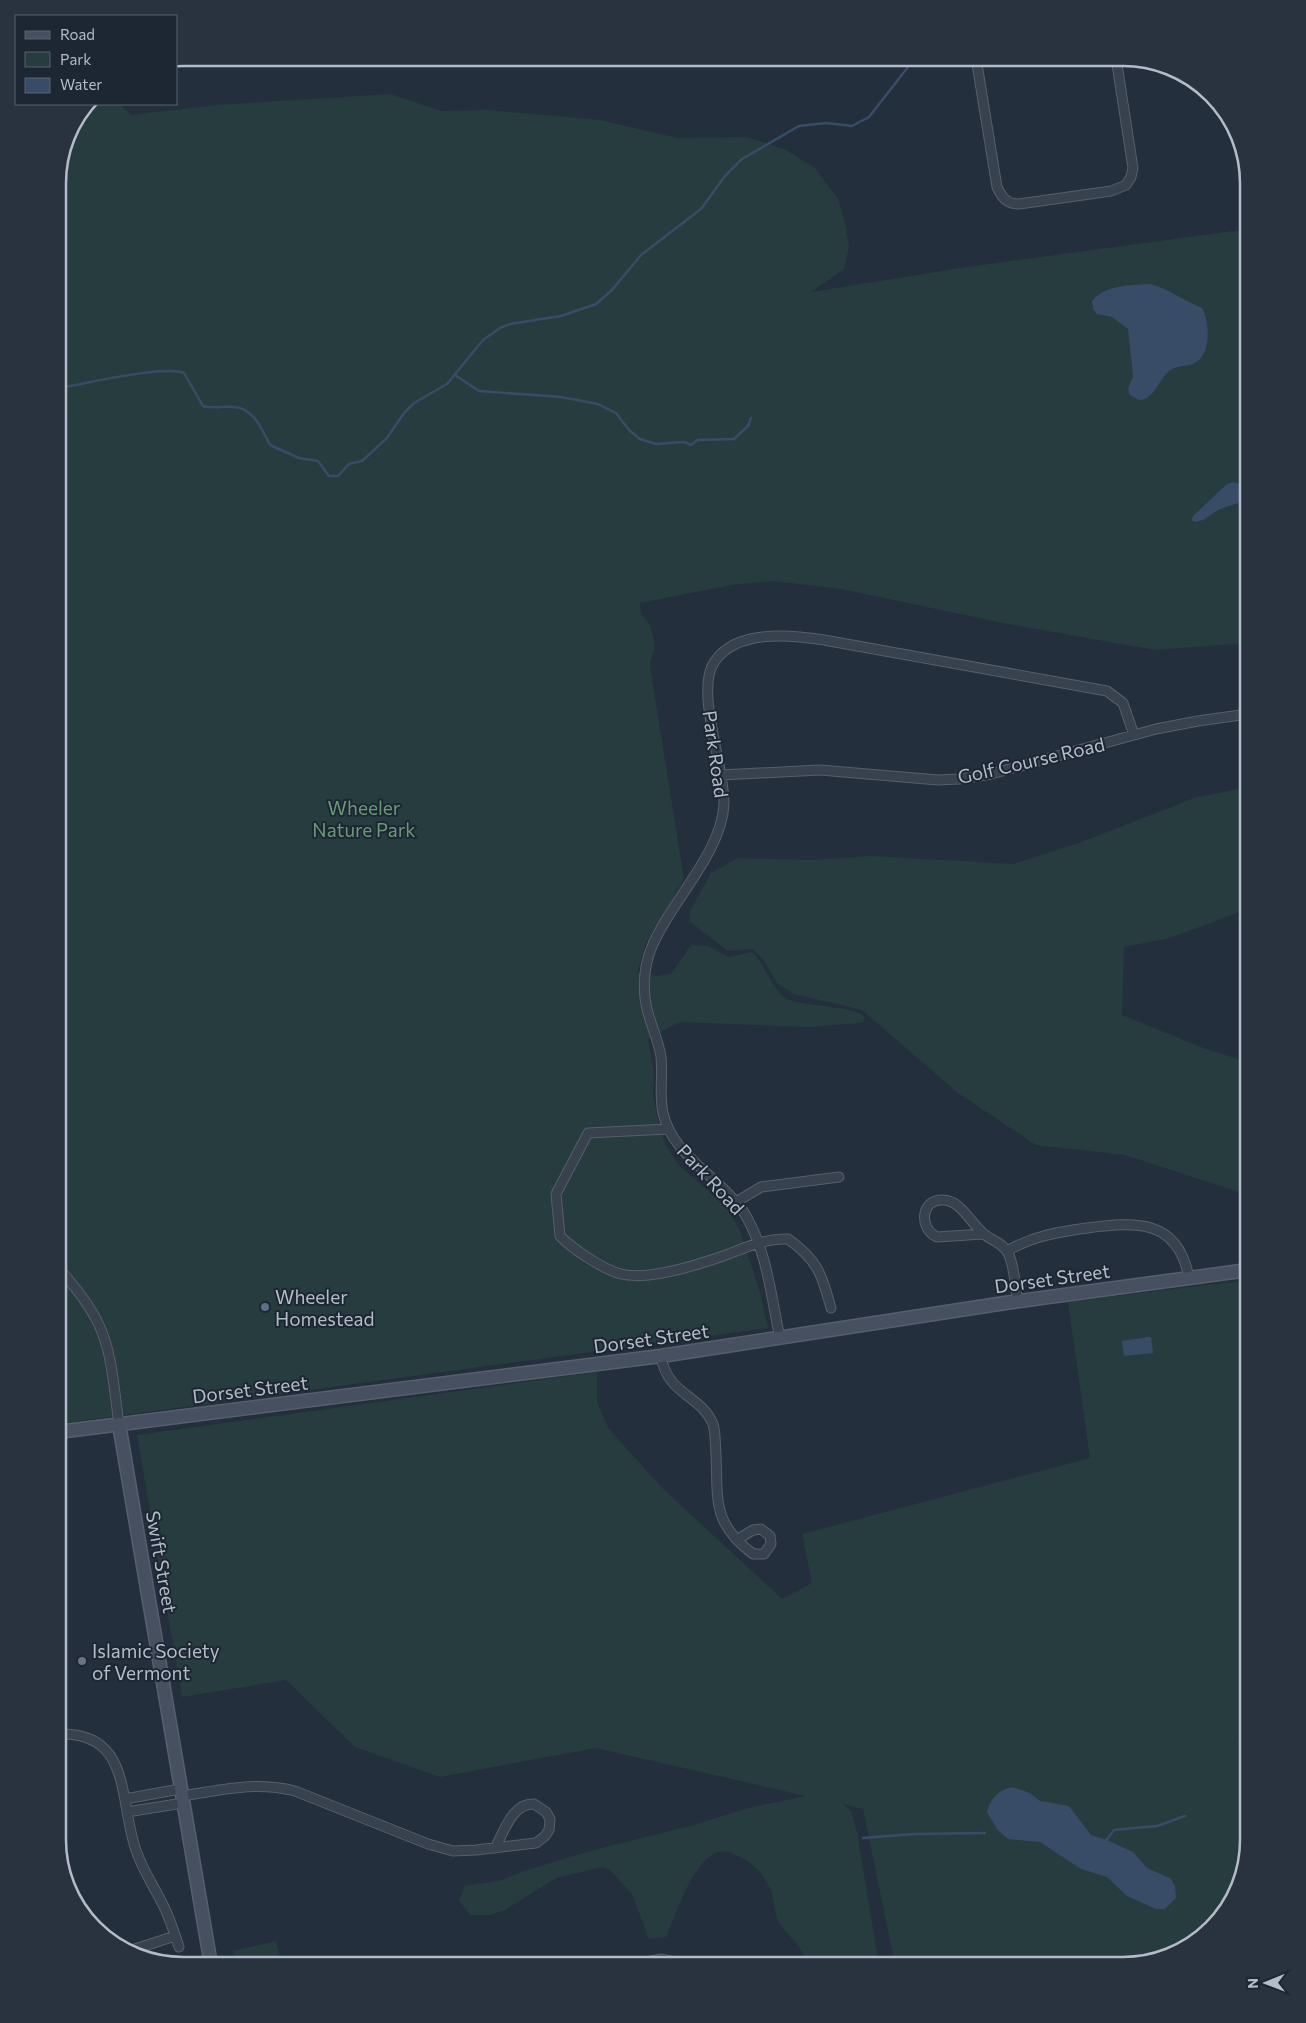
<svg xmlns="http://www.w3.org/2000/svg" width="1306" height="2023" font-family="Commissioner,sans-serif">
	<rect width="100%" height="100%" fill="#242f3e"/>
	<path fill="#263c3f" d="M390 94 441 111 488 110 599 120 678 138 747 137 786 150 815 168 838 199 846 226 849 247 844 269 811 292 967 267 1248 229V643L1155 650 1008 624 841 589 773 581 731 585 640 603 641 614C650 621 656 640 654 651 652 656 650 660 650 666L684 879 646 943 637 973 657 976 671 974 691 945 708 946 729 957 752 952C767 966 773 994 789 1000 806 1006 855 1007 864 1016V1021L861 1023 808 1027 679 1022 648 1039 654 1074 653 1095 657 1116 665 1144 678 1164 728 1209 740 1231 760 1293 768 1328 58 1424V176L70 128 88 104H119L131 115 217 105Z
		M1248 787V909L1170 938 1124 947 1122 1015 1206 1049 1248 1062V1195L1125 1155 1036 1145 958 1093 862 1010 794 994 778 984 763 959 753 949 728 951 689 921 690 911 711 873 738 858 812 860 870 856 1013 864 1082 842 1194 798Z
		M1248 1280V1840L1231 1903 1178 1952 1122 1965H895L863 1809 843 1804 851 1811 857 1832 879 1965H806C804 1944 785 1936 777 1918 774 1909 774 1900 771 1891 765 1876 753 1862 738 1856 731 1852 721 1849 713 1854 691 1868 676 1913 666 1937L649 1939 632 1894 610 1870 603 1867 556 1878 505 1910 490 1915H470L459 1900 465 1886 502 1880 524 1871 590 1851 694 1825 748 1808 806 1796 596 1748 440 1777 355 1747 286 1680 182 1697 137 1435 597 1372V1402L609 1429 660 1486 782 1599 812 1583 802 1534 1090 1458 1068 1302Z
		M276 1941 282 1965H236L233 1951Z"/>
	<path fill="#394c67" d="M1150 284C1168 288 1184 301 1202 308 1210 322 1212 356 1193 364 1184 367 1175 365 1168 372 1158 381 1154 400 1139 400L1130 395 1128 389 1133 376 1128 329 1112 317 1097 314 1093 309 1092 301C1104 285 1132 285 1150 284Z
		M1234 482 1240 485 1243 491 1238 503 1220 509 1203 520 1195 522 1192 520 1193 516 1227 484Z
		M1148 1337H1151L1153 1353 1124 1356 1122 1341Z
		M1248 1732V1810L1243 1782 1245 1762 1238 1741 1243 1735Z
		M1012 1787 1030 1793 1040 1801 1069 1806 1091 1835 1107 1840 1133 1852 1147 1868 1170 1878 1175 1886 1176 1898 1165 1909H1156L1127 1896 1107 1877 1081 1869 1040 1842 1008 1839 997 1829 987 1812C990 1798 999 1790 1012 1787Z"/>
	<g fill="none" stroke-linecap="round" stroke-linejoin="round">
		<path stroke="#394c67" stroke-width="2.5" d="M455 375 479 391 561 397 598 404 616 413 629 430 640 439 656 444 684 442 691 445 698 440 734 439 748 426 751 418
			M58 388C86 384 161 365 184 373L203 406C214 409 223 406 234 407 254 408 262 430 270 445L299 458 318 461 329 476H338L349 464 362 461 387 438 404 413 414 403 447 384 483 340 500 328 510 324 561 316 596 304 612 290 641 255 701 209 725 176 742 159 799 126 826 123 852 126 869 117 915 58
			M863 1838 914 1834 985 1833
			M1105 1842 1114 1830 1157 1826 1185 1816"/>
		<defs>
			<path id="street" d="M976 58 997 187C1002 198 1007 204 1019 204L1111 191 1126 185 1131 177 1133 168 1116 58
				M721 775 820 770 938 780 959 779 991 774 1156 729 1198 721 1248 714
				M668 1129 588 1133 556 1194 560 1236C573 1249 602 1269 621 1274 646 1280 687 1268 711 1260 738 1252 760 1238 788 1239 818 1260 822 1275 831 1308
				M736 1202 761 1187 839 1177
				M983 1234 937 1237C919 1229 920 1199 943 1200 961 1200 971 1224 984 1234 992 1241 1002 1242 1008 1253 1015 1267 1015 1286 1018 1302
				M1007 1251C1033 1236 1058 1232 1087 1228 1135 1222 1178 1218 1189 1278
				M58 1267C72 1284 88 1302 98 1323 113 1353 114 1392 119 1424
				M780 1338C771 1296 767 1249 743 1211 719 1176 673 1157 663 1113 659 1094 663 1076 661 1057 659 1043 653 1030 649 1016 642 995 643 969 651 949 669 903 722 853 724 804 725 767 694 689 715 661 737 629 791 635 824 640L1107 691 1123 703 1134 735
				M661 1356C667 1395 701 1395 713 1424 716 1434 715 1445 716 1455 718 1501 712 1523 753 1554H764L771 1544 770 1536 761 1529 753 1530 738 1539
				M58 1734C134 1731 118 1804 137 1853 143 1870 153 1885 161 1901 169 1915 174 1932 179 1947
				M182 1796C223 1790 254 1781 295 1791L428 1844 453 1851 476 1850 536 1843 545 1836 549 1830 550 1819 546 1812 534 1804C512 1803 504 1832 495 1848
				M125 1799 180 1789
				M127 1812 183 1803
				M132 1950 175 1936
				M629 1965 662 1959 689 1965"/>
			<path id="secondary" d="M119 1424 211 1965
				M58 1432 661 1356 1005 1303 1248 1270"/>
		</defs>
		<use href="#street" stroke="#565f6c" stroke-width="11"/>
		<use href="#secondary" stroke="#565f6c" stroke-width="15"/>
		<use href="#street" stroke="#38414e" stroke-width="9"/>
		<use href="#secondary" stroke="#465061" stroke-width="12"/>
	</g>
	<circle fill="#5c6f8a" stroke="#1d2633" stroke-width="2" cx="265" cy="1307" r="5"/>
	<circle fill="#6b7280" stroke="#1d2633" stroke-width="2" cx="82" cy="1661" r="5"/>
	<g text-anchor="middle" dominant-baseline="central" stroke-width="4" stroke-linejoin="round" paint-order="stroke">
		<g font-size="19" fill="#b4bcc9" stroke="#1d2633">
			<text transform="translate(716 754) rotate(82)">Park Road</text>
			<text transform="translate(1031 760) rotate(-13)">Golf Course Road</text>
			<text transform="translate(711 1179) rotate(47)">Park Road</text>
			<text transform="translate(1052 1278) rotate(-8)">Dorset Street</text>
			<text transform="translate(651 1338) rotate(-8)">Dorset Street</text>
			<text transform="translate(250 1389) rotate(-7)">Dorset Street</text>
			<text transform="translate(162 1562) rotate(80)">Swift Street</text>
		</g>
		<g font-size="19" fill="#6b9a76" stroke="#1d2633">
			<text x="364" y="807">Wheeler<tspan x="364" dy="22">Nature Park</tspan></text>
		</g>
		<g font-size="19" fill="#b4bcc9" stroke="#1d2633" text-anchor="start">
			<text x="275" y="1296">Wheeler<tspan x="275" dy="22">Homestead</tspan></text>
			<text x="92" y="1650">Islamic Society<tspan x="92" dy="22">of Vermont</tspan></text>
		</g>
	</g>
	<path d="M0 0H1306V2023H0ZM183 66H1123A117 117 0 0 1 1240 183V1840A117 117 0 0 1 1123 1957H183A117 117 0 0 1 66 1840V183A117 117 0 0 1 183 66Z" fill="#29323f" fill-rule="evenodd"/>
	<path fill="none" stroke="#b4bcc9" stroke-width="2.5" d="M183 66H1123A117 117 0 0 1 1240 183V1840A117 117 0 0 1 1123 1957H183A117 117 0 0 1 66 1840V183A117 117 0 0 1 183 66Z"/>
	<rect x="15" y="15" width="162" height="90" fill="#1d2633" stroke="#59626f"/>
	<rect x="25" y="31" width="25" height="8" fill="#465061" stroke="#59626f"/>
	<text x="60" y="40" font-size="15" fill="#b4bcc9">Road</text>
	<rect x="25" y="52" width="25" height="15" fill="#263c3f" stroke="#59626f"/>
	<text x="60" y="65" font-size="15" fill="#b4bcc9">Park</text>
	<rect x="25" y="78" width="25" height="15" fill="#394c67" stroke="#59626f"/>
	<text x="60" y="90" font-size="15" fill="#b4bcc9">Water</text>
	<g transform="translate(1266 1983) rotate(269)" stroke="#1d2633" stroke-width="4" paint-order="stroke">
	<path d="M0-4L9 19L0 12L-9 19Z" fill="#b4bcc9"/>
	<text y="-8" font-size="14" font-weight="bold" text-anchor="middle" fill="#b4bcc9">N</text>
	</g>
</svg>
